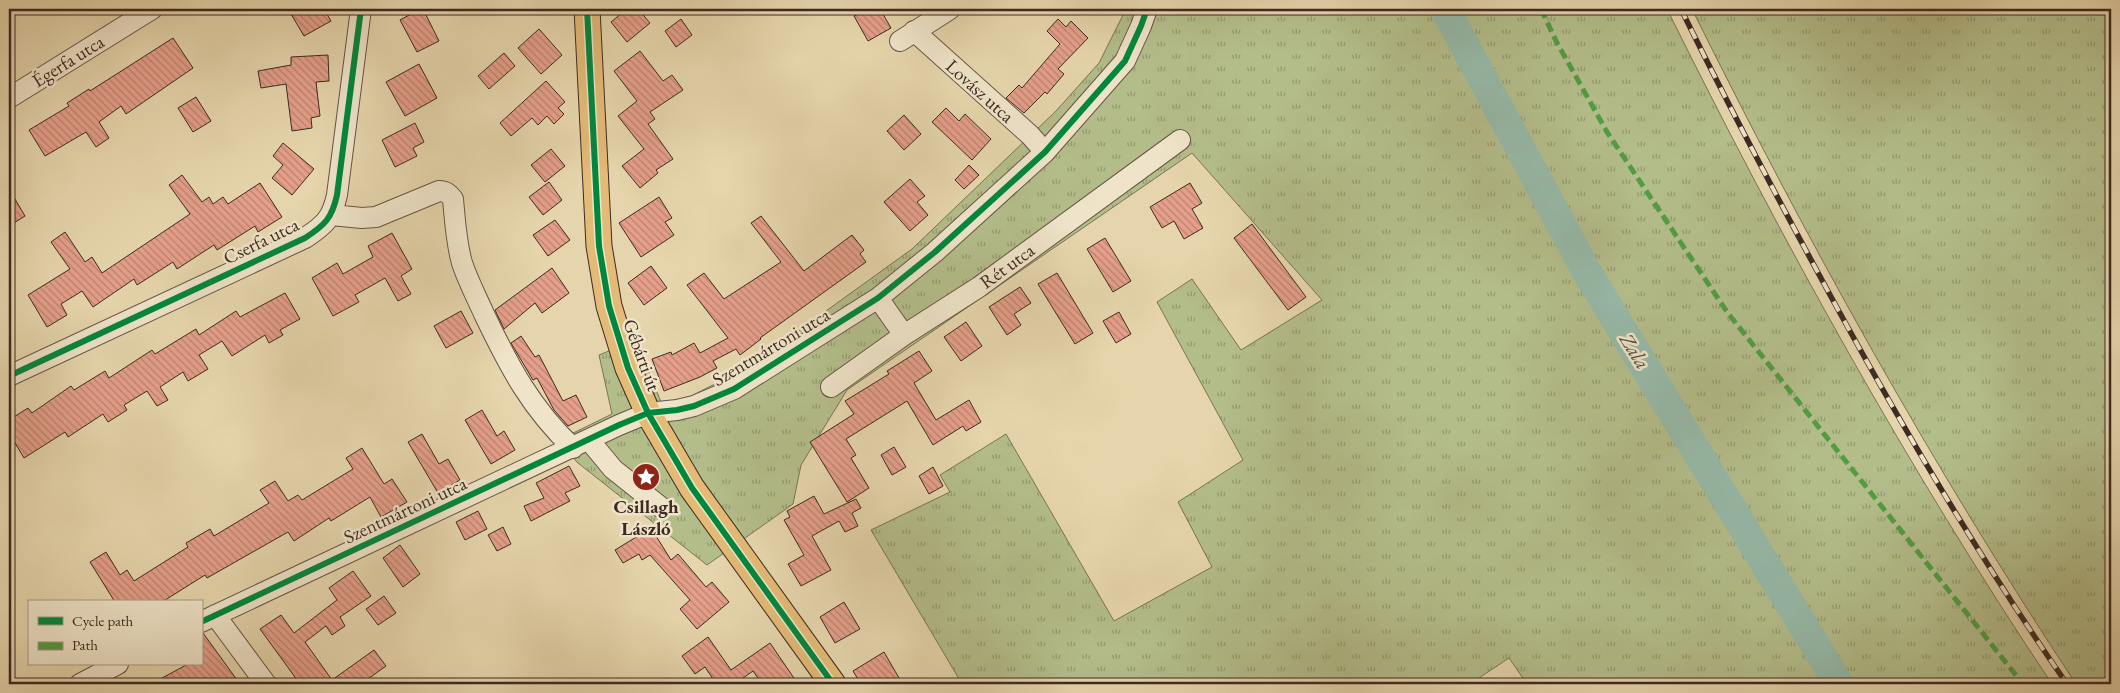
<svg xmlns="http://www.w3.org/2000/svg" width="2120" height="693" font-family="'EB Garamond',serif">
	<defs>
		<pattern id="grass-tufts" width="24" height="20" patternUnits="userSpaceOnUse" patternTransform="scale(1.25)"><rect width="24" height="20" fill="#b3bd8a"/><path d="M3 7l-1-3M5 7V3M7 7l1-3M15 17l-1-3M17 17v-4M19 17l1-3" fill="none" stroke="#939a70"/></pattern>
		<pattern id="building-back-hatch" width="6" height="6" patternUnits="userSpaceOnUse" patternTransform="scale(1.25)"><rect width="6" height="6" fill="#e59f8a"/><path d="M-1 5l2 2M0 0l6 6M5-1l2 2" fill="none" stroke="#bb8270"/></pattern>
	</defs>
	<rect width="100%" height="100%" fill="#e6d5ac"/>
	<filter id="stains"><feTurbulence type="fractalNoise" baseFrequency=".004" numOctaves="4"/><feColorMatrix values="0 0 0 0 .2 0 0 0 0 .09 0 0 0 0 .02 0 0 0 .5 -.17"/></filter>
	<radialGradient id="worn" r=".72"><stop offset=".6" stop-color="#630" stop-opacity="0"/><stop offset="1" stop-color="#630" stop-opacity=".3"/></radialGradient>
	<path fill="url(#grass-tufts)" stroke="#787456" d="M1126 9H1667C1782 241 1908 469 2052 684H1527L1509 658 1470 684H962L871 530 950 492 940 475 1006 434 1114 621 1212 567 1178 502 1243 460 1157 302 1192 279 1241 350 1322 300 1192 153 847 390 801 465 793 504 707 565 578 463 557 441 612 414 599 355 636 340 661 402 681 401 719 382 790 337 912 249 1056 111 1099 63Z
		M1692 9H2111V684H2076C1933 468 1807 241 1692 9Z"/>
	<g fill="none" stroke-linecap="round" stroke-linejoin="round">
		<path stroke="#96b9a8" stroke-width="30" d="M1445 9 1588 274 1839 684"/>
	</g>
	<path fill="url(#building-back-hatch)" stroke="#3d2a22" d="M288 9H324L331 21 304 36Z
		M420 9H423L439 41 417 52 400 20Z
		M627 9H638L650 23 627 42 611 22Z
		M868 9H880L891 28 868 41 854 16Z
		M681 19 692 35 676 47 665 31Z
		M1058 19 1066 27 1071 21 1088 38 1058 69 1064 74 1047 94 1045 92 1024 113 1006 98 1019 85 1022 88 1060 44 1047 31Z
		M539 29 562 55 541 74 518 48Z
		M173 38 193 68 126 114 121 106 99 122 109 138 96 147 86 132 45 156 29 130 69 106 67 103 89 89 90 91Z
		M640 51 663 81 672 75 683 90 650 112 655 119 648 124 673 159 656 170 658 173 640 188 622 166 644 149 618 116 637 101 614 71Z
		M504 53 515 66 489 89 478 76Z
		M328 55 329 81 316 82 320 116 311 118 312 128 292 131 286 84 261 88 258 71 291 65V57Z
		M419 64 437 98 405 116 386 82Z
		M546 81 565 102 558 108 564 114 554 124 547 116 538 125 532 118 511 136 500 123Z
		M196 97 211 121 193 132 178 108Z
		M946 108 959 121 965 114 991 139 972 160 932 122Z
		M904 115 921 134 904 150 887 131Z
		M415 123 424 142 413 148 417 156 395 167 382 140Z
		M283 143 314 169 292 195 272 178 283 165 273 156Z
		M551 149 565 166 545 182 531 165Z
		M969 165 979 175 964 189 955 180Z
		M182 175 202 202 209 197 213 204 223 197 228 204 260 183 282 217 258 232 255 226 217 250 214 245 177 269 173 262 137 285 134 279 93 307 82 291 61 304 67 315 47 327 28 295 70 269 51 242 65 232 85 262 92 257 102 273 190 214 169 185Z
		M910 179 925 196 917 202 928 215 910 231 884 202Z
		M549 182 562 200 543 215 529 197Z
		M1190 183 1202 203 1192 209 1203 228 1184 239 1174 221 1162 228 1150 207Z
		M9 189 25 216 9 226Z
		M659 197 672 218 665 222 674 235 641 257 619 223Z
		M761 216 804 271 852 235 864 250 860 254 866 262 760 338 761 339 740 355 736 349 713 361 717 368 700 377 664 391 652 359 671 352 672 355 694 343 700 353 728 338 687 285 704 273 724 299 781 262 751 223Z
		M555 220 570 240 548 256 533 235Z
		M1252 224 1306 297 1288 310 1234 238Z
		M392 233 412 269 401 276 411 294 398 301 385 278 355 295 359 302 333 316 312 278 337 263 343 274 373 257 368 246Z
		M1105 238 1131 281 1113 292 1087 249Z
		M651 266 667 288 644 305 628 283Z
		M552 268 569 293 542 313 535 303 504 329 495 310Z
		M1057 273 1093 333 1075 344 1038 284Z
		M1020 287 1031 303 1014 314 1021 325 1007 335 989 307Z
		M285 293 300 319 280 330 283 335 269 343 265 335 232 356 222 341 199 355 208 369 188 381 183 372 160 387 168 400 157 406 147 391 124 405 127 410 108 422 103 414 68 437 65 432 24 458 9 433V420L28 408 32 413 71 386 74 390 105 371 109 378 152 350 155 354 196 329 199 335 236 311 240 317Z
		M461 311 473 333 446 348 434 326Z
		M1119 312 1131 334 1116 343 1103 321Z
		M966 322 982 346 961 361 944 337Z
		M521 336 535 357 539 355 563 401 576 395 587 417 568 426 554 410 537 378 533 380 511 343Z
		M919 351 932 371 914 383 936 420 969 400 981 422 966 431 963 426 933 445 907 401 846 439 856 455 851 458 869 488 847 502 810 442 854 414 845 401 889 374 887 371Z
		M482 410 497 436 504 431 515 450 491 464 465 420Z
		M422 434 439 464 448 459 460 480 438 493 408 442Z
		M894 447 906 467 892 475 881 455Z
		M362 448 384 484 392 479 407 502 381 517 370 497 331 521 329 518 294 541 288 532 207 578 205 575 162 602H115L90 562 106 552 120 575 127 570 134 581 188 547 186 543 210 529 214 536 269 503 260 490 275 481 288 501 298 495 302 500 353 469 346 458Z
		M569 466 580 486 565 493 570 501 531 521 524 506 544 498 536 483Z
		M933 467 943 486 929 494 919 476Z
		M814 496 824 514 856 499 861 508 852 513 858 526 845 532 839 521 812 536 831 570 801 586 788 564 804 555 784 520 790 517 787 511Z
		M478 511 487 529 465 540 456 522Z
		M503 527 511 544 497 551 488 535Z
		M651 528 671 560 678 554 706 587 712 582 729 602 697 629 680 609 690 600 650 555 642 560 639 554 623 563 615 550Z
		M400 545 420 574 403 587 383 558Z
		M353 571 371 596 340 617 345 626 332 635 326 626 305 642 332 680 374 650 386 666 361 684H300L260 629 281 615 294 633 337 600 329 588Z
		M384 596 396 613 378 625 366 609Z
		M844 602 860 629 835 643 820 617Z
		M203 633 240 684H151L188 664H201V634Z
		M708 637 731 670 770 643 798 684H762L753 671 739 681 741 684H712L715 682 705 667 695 674 682 656Z
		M884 652 899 678 888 684H861L853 671Z"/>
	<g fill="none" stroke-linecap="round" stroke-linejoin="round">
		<defs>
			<path id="minor" d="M914 31 1030 135 1045 152
				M900 41 950 9
				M9 98 152 9
				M331 215 362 218 376 217 439 191C446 191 449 194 453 199 455 220 456 242 462 263 468 281 477 298 485 316 510 368 531 408 573 448
				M878 298 904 335
				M9 376 305 238C325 225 332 218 337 195L361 9
				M831 387 904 335 979 287 1180 140
				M589 440 613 469 662 508
				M215 615 266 684
				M201 622 619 425 648 413 677 410 694 406 734 389 878 298 935 252 1045 152 1125 61 1141 26 1147 9
				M80 684 118 664"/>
			<path id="major" d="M587 9 599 246 609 306 628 368 648 413 692 488 833 684"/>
		</defs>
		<use href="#minor" stroke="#675544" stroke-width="22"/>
		<use href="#major" stroke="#3d2a22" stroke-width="27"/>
		<use href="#minor" stroke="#efe4c9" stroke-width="20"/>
		<use href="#major" stroke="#e3ba76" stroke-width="25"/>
		<defs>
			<path id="rail" d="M1681 9C1728 105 1778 199 1829 293 1902 427 1980 559 2067 684"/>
		</defs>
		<use href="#rail" stroke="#3d2a22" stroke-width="5.5"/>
		<use href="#rail" stroke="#efe4c9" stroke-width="4" stroke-dasharray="11" stroke-linecap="butt"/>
		<path stroke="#539c40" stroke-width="5" stroke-dasharray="10 5" stroke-linecap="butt" d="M1541 9 1556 41 1607 132 1727 312 2023 684"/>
		<defs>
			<path id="cycleway" d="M587 9 599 246 609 306 628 368 648 413 692 488 833 684
				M9 376 305 238C325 225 332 218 337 195L361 9
				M201 622 619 425 648 413 677 410 694 406 734 389 878 298 935 252 1045 152 1125 61 1141 26 1147 9"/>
		</defs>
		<use href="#cycleway" stroke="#efe4c9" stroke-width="9"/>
		<use href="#cycleway" stroke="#00873e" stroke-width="6"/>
	</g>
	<defs>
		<symbol id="sight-disc" viewBox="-11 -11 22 22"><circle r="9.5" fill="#8f2418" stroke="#efe4c9"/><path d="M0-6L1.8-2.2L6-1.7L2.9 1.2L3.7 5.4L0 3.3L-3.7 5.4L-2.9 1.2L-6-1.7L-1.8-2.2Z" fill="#fff"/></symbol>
	</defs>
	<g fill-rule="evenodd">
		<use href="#sight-disc" x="630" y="461" width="32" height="32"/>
	</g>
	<g text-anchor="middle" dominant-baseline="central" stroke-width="5" stroke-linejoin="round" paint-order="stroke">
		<g font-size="19" fill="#3d2a22" stroke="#efe4c9">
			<text transform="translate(68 61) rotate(-32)">Égerfa utca</text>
			<text transform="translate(980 91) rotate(42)">Lovász utca</text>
			<text transform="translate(261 241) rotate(-26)">Cserfa utca</text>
			<text transform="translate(1007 266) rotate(-36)">Rét utca</text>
			<text transform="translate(771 347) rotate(-31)">Szentmártoni utca</text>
			<text transform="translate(642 355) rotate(70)">Gébárti út</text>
			<text transform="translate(405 510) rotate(-25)">Szentmártoni utca</text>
		</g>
		<g font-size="19" font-weight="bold" fill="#3d2a22" stroke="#efe4c9">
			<text x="646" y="506">Csillagh<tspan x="646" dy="22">László</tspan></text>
		</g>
		<g font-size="20" font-style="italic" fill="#534e44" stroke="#efe4c9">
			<text transform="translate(1635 351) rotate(58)">Zala</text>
		</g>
	</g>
	<rect width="2120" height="693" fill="none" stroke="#e6d5ac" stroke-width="30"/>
	<rect x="10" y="10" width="2100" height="673" fill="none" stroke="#3d2a22" stroke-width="2.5"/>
	<rect x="15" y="15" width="2090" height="663" fill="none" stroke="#3d2a22"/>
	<rect x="28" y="600" width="175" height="65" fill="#efe4c9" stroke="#a89a86"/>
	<rect x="38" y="617" width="25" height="8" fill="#00873e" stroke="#a89a86"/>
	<text x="72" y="626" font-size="15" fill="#3d2a22">Cycle path</text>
	<rect x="38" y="642" width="25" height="8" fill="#539c40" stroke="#a89a86"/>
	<text x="72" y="650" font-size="15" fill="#3d2a22">Path</text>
	<rect width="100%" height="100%" filter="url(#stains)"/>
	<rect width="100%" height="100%" fill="url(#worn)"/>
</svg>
